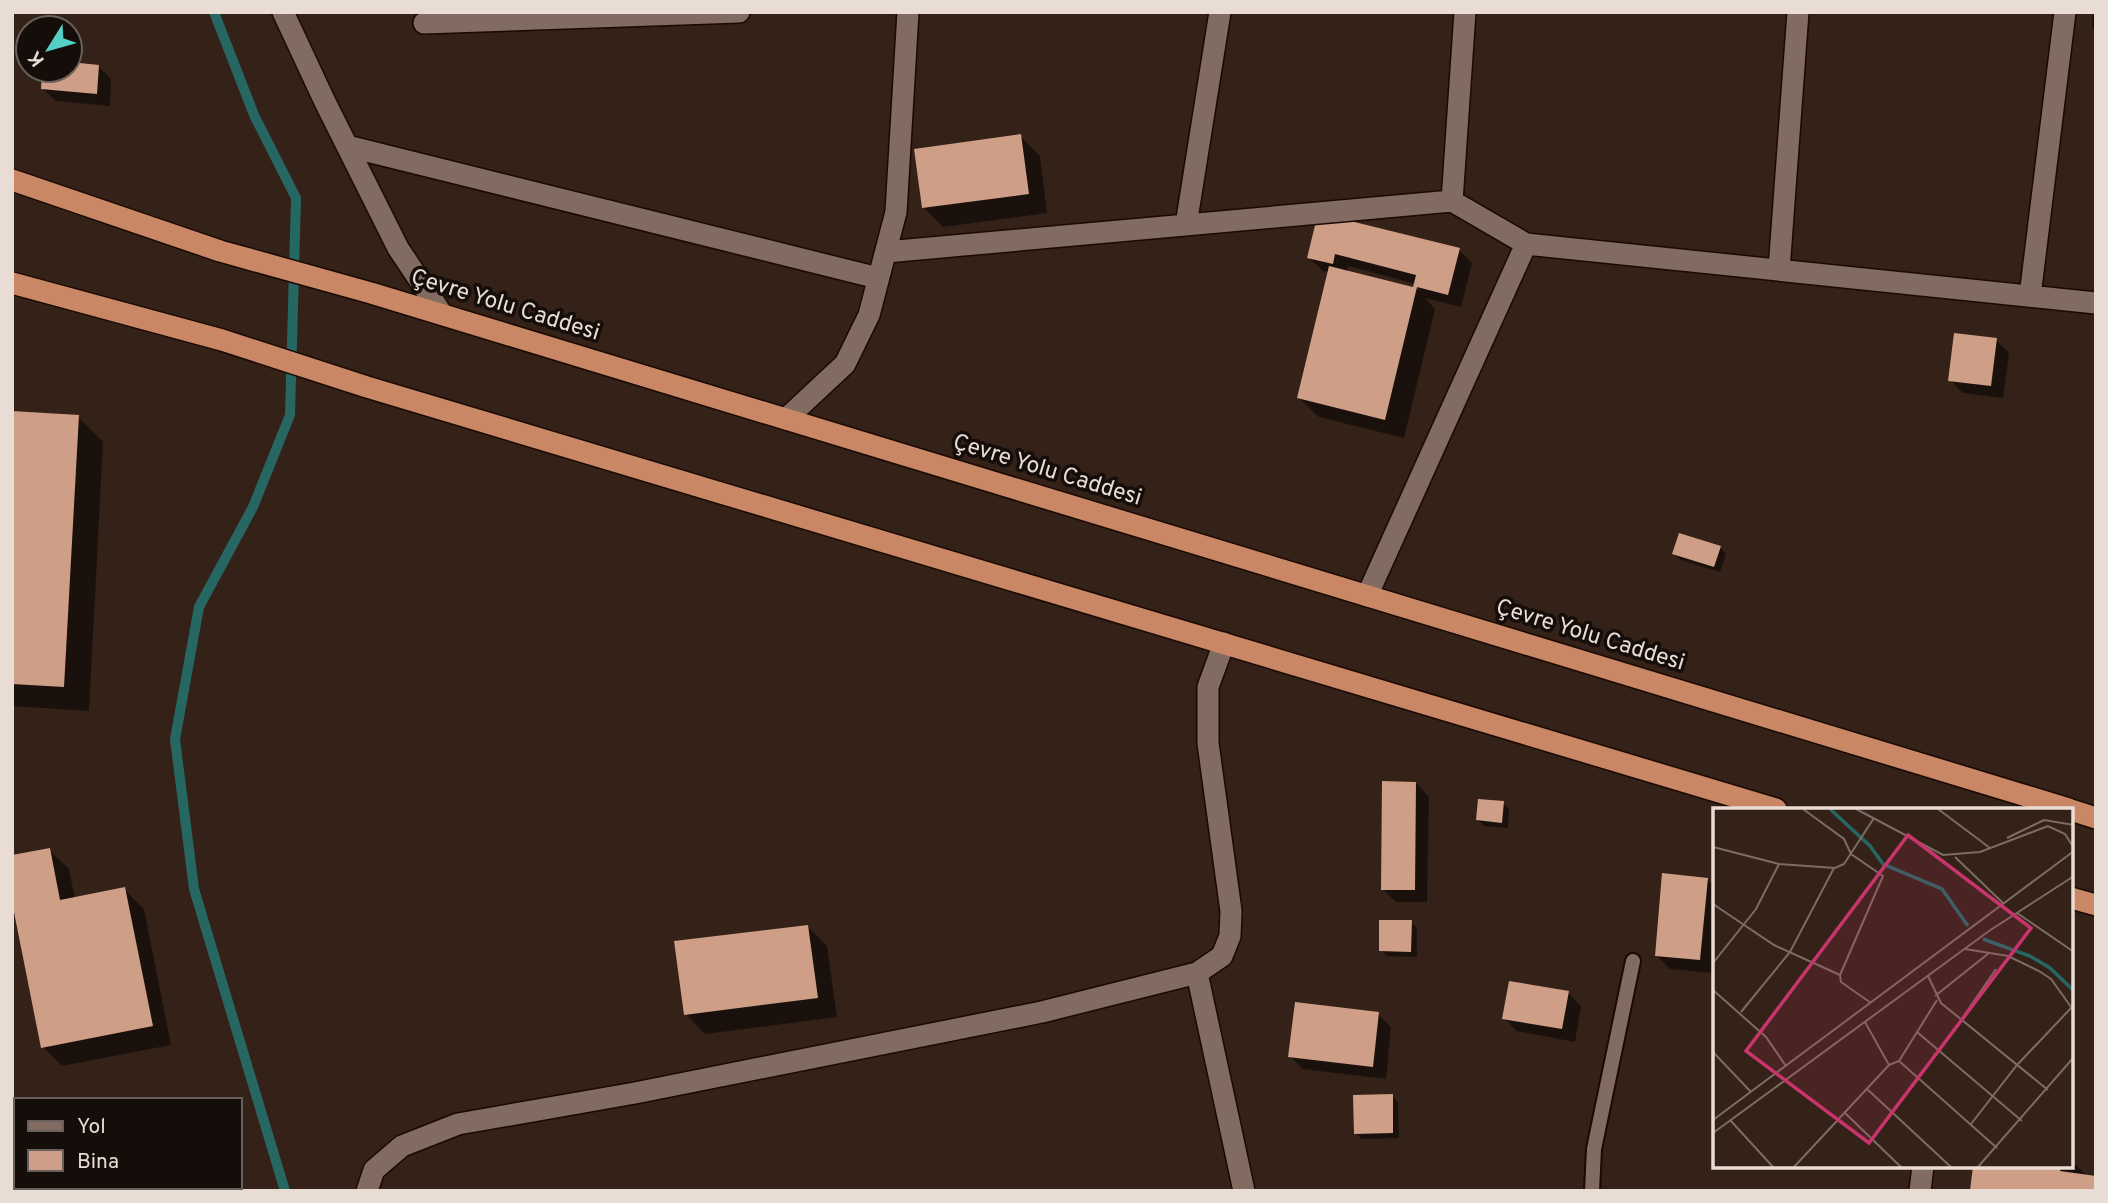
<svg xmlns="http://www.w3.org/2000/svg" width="2108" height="1203" font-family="Overpass,sans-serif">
	<rect width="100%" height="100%" fill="#342117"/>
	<path fill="#0007" fill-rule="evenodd" d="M2093 12H2096V32L2092 28Z
		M70 64 98 66 111 79 110 106 56 101 42 88 44 70H70Z
		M1020 136 1040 156 1047 213 943 227 924 208Z
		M1320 215 1459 250 1472 263 1461 307 1425 298 1435 309 1404 438 1319 417 1299 398 1330 272 1323 271 1309 258ZM1348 266 1416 284 1420 290 1347 272Z
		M1996 340 2009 353 2003 398 1963 393 1950 380Z
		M12 413 78 417 103 442 89 711 12 706Z
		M1720 547 1726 554 1720 572 1681 560 1674 554Z
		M1416 783 1429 797 1427 902H1396L1383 889Z
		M1503 803 1509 809 1508 828 1484 826 1478 820Z
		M49 850 69 869 75 899 124 889 144 909 171 1045 62 1066 43 1047Z
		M1707 879 1714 887 1713 973 1670 969 1657 956Z
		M1411 922 1417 928V957L1387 956 1381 950Z
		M808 927 827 946 837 1017 705 1034 686 1014Z
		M1568 993 1581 1006 1575 1042 1517 1031 1504 1018Z
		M1378 1014 1391 1027 1386 1079 1303 1069 1290 1056Z
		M1392 1096 1398 1102 1399 1138 1362 1139 1356 1133Z
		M2071 1160 2087 1176 1975 1166H2071Z
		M40 1187H143V1188L130 1191H41Z"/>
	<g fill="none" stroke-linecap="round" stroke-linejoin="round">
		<path stroke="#276763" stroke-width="10" d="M214 12 254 115 296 198 290 415 253 507 199 607 175 739 194 889 285 1191"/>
	</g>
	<path fill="#ce9e87" d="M70 62 99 65 97 94 41 89 42 70H70Z
		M1021 134 1029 194 922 208 914 149Z
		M1318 213 1460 248 1448 295 1417 287 1385 420 1297 398 1329 266 1413 287 1416 275 1335 254 1333 264 1307 258Z
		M1954 333 1997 338 1991 386 1948 381Z
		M12 411 79 415 64 687 12 684Z
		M1679 533 1721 546 1714 567 1672 554Z
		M1382 781 1416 782 1415 890H1381Z
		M1478 799 1504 801 1502 823 1476 820Z
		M50 848 60 900 125 887 153 1026 41 1048 12 902V855Z
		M1662 873 1708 878 1700 960 1655 956Z
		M1379 920H1412L1411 952 1379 951Z
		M808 925 818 998 684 1015 674 941Z
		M1509 981 1569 991 1562 1029 1502 1019Z
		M1295 1002 1379 1012 1373 1067 1288 1057Z
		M1393 1094V1133L1354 1134 1353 1095Z
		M1973 1166H2061L2060 1171 2096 1176V1191H1970Z
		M39 1187H101L102 1191H39Z"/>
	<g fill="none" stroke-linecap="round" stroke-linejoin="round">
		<defs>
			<path id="lane" d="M1592 1191 1594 1149 1633 961"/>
			<path id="street" d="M283 12 325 102 398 248 442 314
				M424 23 739 12
				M347 146 878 278
				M1452 201 1465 12
				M1186 225 1220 12
				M886 252 1452 201 1526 244
				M1779 270 1798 12
				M2030 296 2065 12
				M786 419 845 364 869 315 896 212 908 12
				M1367 596 1526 244 2096 303
				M1197 973 1244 1191
				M367 1191 374 1170 402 1146 458 1124 635 1093 1042 1012 1197 973 1222 956 1230 936 1231 911 1208 743V687L1224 643
				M1920 1191 1923 1166"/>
			<path id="highway" d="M12 180 220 251 371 293 2069 809
				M12 283 222 340 367 387 1776 809
				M2071 810 2096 818
				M2071 898 2096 905"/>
		</defs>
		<use href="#lane" stroke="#1a0a03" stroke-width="18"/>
		<use href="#street" stroke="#1a0a03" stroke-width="24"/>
		<use href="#highway" stroke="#1a0a03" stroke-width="24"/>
		<use href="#lane" stroke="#826b60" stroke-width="14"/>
		<use href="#street" stroke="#826b60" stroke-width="21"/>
		<use href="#highway" stroke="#c98765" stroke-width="21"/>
	</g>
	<g text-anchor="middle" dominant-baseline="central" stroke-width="7" stroke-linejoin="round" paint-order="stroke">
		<g font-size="23" fill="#e9dcd5" stroke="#150d09">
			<text transform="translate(505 306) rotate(17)">Çevre Yolu Caddesi</text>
			<text transform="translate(1047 471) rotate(17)">Çevre Yolu Caddesi</text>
			<text transform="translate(1590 636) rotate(17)">Çevre Yolu Caddesi</text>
		</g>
	</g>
	<g transform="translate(1713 808)">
		<rect width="360" height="360" fill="#342117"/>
		<path fill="none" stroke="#276763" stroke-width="3.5" d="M117 1 157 38 170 56 229 81 255 118M270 131 317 148 337 160 361 183"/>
		<path fill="none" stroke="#7c6c63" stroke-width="2" d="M90 1 131 31 138 46 170 68 127 167 128 174 158 195M143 1 230 47 267 44 335 18 352 26 361 40M225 1 277 40M294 30 331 12 361 17M0 39 66 56 122 60 131 56 161 10M242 49 291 96M0 96 61 137 127 167M304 105 361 144M252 141 295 148 326 163 338 171 361 203M0 155 43 101 66 56M215 168 228 195 335 282M0 182 53 229 73 258M222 188 276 145M28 204 77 144 121 60M248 212 283 161M204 224 309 313M0 244 38 284M186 253 284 340M176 257 186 253 224 192M154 281 239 360M132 305 189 360M0 312 361 43M17 312 61 360M258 316 304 257 359 199M0 325 276 123 361 68M80 360 176 257 152 214M264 360 361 249"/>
		<path fill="#c8356d" fill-opacity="0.15" stroke="#c8356d" stroke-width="3.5" d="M195 27 318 120 156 335 33 243Z"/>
		<rect width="360" height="360" fill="none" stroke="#e9dcd5" stroke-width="3.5"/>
	</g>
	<rect width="2108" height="1203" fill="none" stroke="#e9dcd5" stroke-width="28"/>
	<rect x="14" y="1098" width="228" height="91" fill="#150d09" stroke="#6a605b" stroke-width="2"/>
	<rect x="28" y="1121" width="35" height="10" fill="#826b60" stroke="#6a605b" stroke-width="2"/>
	<text x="77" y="1133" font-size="21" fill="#e9dcd5">Yol</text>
	<rect x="28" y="1150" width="35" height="21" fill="#ce9e87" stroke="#6a605b" stroke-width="2"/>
	<text x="77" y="1168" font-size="21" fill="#e9dcd5">Bina</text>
	<g transform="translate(49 49) rotate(233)"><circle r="33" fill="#150d09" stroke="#6a605b" stroke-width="2"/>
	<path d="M0-5L12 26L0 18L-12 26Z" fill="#55cec5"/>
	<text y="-10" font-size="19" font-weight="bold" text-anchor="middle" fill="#e9dcd5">K</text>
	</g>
</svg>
